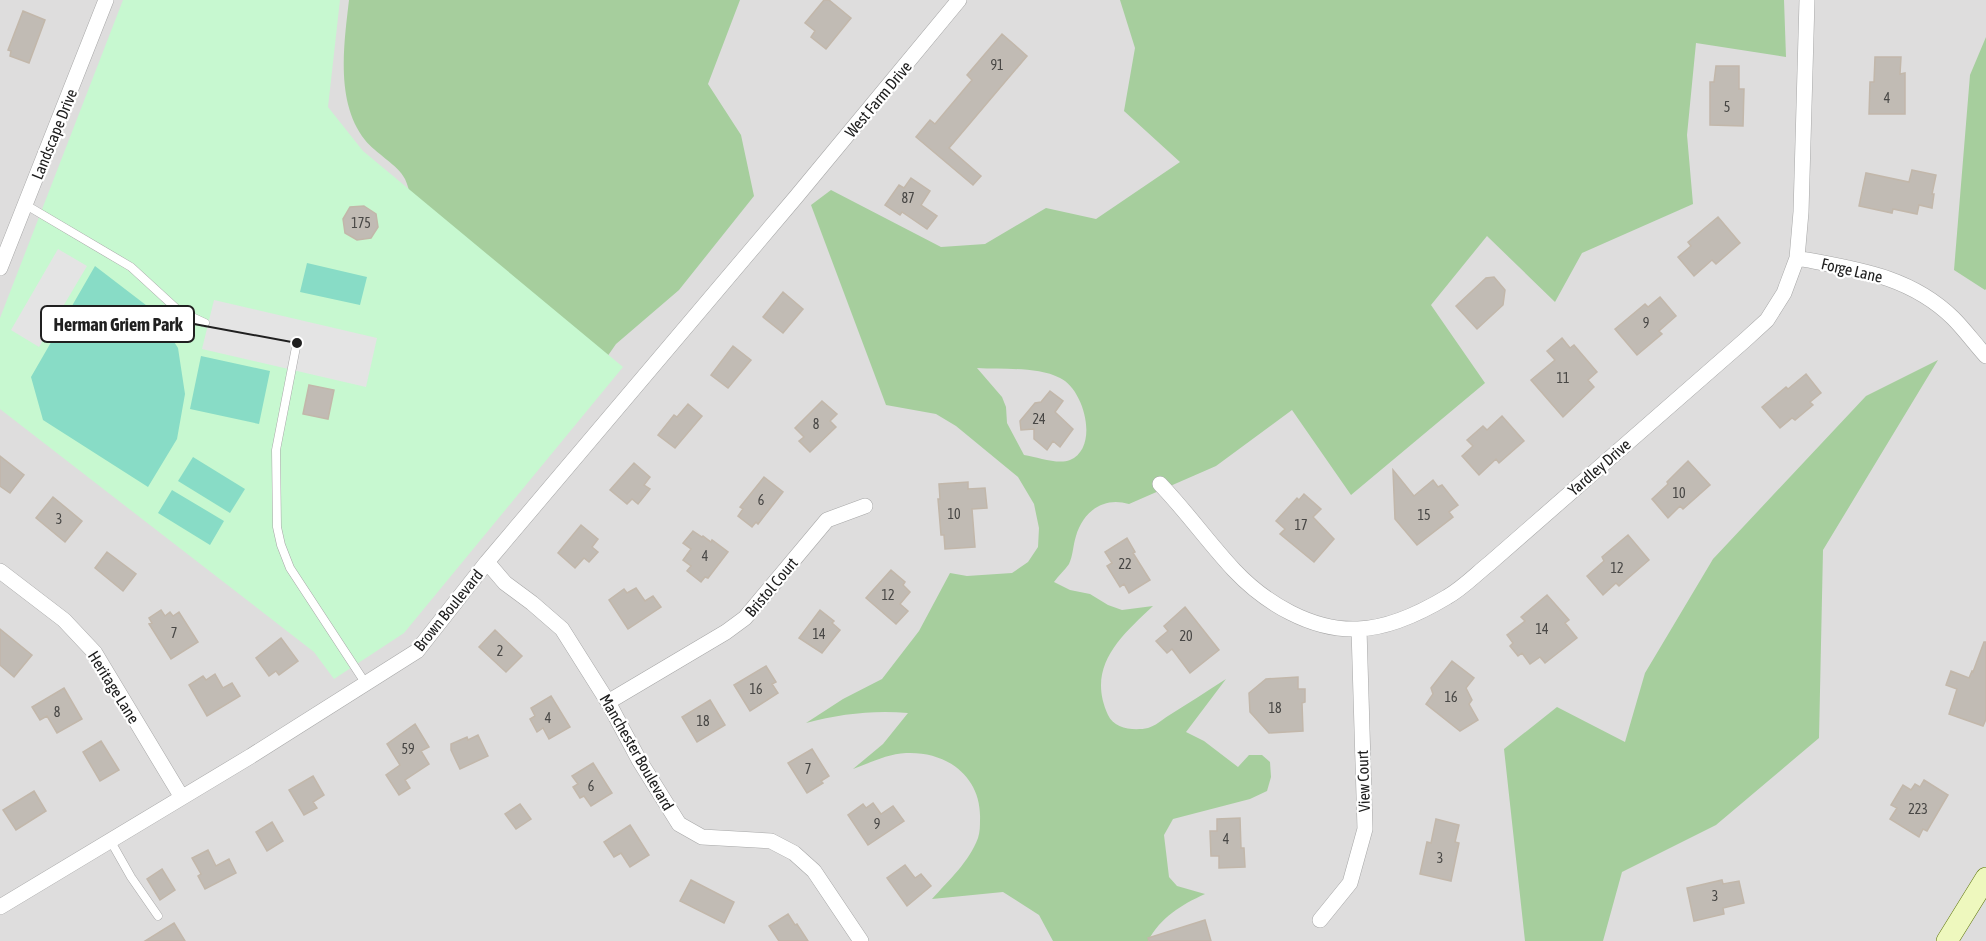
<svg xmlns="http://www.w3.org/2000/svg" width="1986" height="941" font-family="'Asap Condensed',sans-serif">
	<rect width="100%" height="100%" fill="#f0eee7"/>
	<path fill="#dedddd" d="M0 0H1986V941H0Z"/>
	<path fill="#a6ce9d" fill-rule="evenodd" d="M349 0H740L708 84 741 135 754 196 679 290 616 344 573 406 415 215C412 204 410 190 405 179 398 165 375 153 365 140 335 102 344 44 349 0Z
		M1120 0H1784L1786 57 1696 43 1687 135 1693 204 1582 253 1555 302 1487 236 1431 305 1485 383 1351 495 1292 410 1216 466 1129 504C1103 496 1083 512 1076 536 1073 545 1073 556 1069 564 1065 570 1058 576 1054 582L1070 590 1090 594 1108 605 1122 610 1153 606C1120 637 1086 667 1108 715 1114 729 1134 731 1148 728 1155 726 1162 720 1168 716 1187 704 1206 692 1226 679L1186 732 1204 741 1238 767 1249 755H1262L1270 762 1271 777 1267 791 1250 799 1173 819 1164 835 1169 877 1177 886 1205 894C1181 905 1161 917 1148 941H1053L1039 915 1003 892 932 899C949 880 969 862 978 838 980 832 980 825 980 820 982 777 947 751 906 753 887 754 870 763 853 769L883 744 908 713C873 710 840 714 806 723L843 699 882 679 919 631 950 573 967 576 1012 573 1028 562 1038 547 1039 528 1034 504 1018 477 956 426 936 414 886 405 811 205 831 190 941 247 985 244 1046 208 1096 219 1180 162 1124 111 1135 48ZM977 368C1003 370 1036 366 1060 378 1084 389 1100 447 1070 460 1058 465 1038 457 1024 455L1007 423 1006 407 1002 397Z
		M1986 37V289L1985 290 1954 270 1970 75Z
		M1938 360 1823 550 1819 738 1716 825 1622 872 1603 941H1525L1504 749 1557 707 1625 742 1645 673 1713 559 1866 396Z"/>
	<path fill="#c7f8d0" d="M123 0H340L328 107 363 151 623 367 404 633 334 679 314 652 0 409V318Z"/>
	<path fill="#88dcc6" d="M307 263 367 277 360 305 300 292Z
		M95 266 155 312 178 348 185 394 177 439 148 487 43 420 31 377Z
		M201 356 270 371 259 424 190 409Z
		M193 457 245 489 230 513 178 481Z
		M172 490 224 521 210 545 158 513Z"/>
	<path fill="#e4e4e4" d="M58 249 87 266 39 347 11 330Z
		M214 300 377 338 366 387 202 349Z"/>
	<path fill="#c1bbb4" stroke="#c2b7aa" stroke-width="1.5" d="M824 0H829L851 18 826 49 811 37 815 31 805 23Z
		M23 11 45 20 29 63 10 56 11 51 8 50Z
		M1002 34 1027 56 949 148 981 176 973 185 916 137 930 120 935 124 972 80 967 75Z
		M1875 57H1901L1900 74 1905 73V114H1869L1870 82H1874Z
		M1716 66H1739V89H1744L1743 126 1710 125V82H1714Z
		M1912 170 1936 175 1932 194H1934L1932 208 1919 205 1917 214 1893 209 1892 213 1859 206 1866 173 1909 182Z
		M911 178 930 191 921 205 937 216 927 229 902 212 900 215 885 205 899 185 904 188Z
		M364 206 376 214 378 227 371 238 357 240 345 233 343 219 350 207Z
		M1718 217 1740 243 1716 264 1712 260 1694 276 1678 257 1691 246 1688 242Z
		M1494 277 1505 290 1503 305 1477 329 1456 306 1486 278Z
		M783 292 803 309 783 333 763 317Z
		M1660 297 1676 316 1659 331 1662 334 1637 355 1615 329 1645 304 1648 307Z
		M1562 338 1570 348 1574 345 1597 372 1588 380 1594 387 1563 417 1531 380 1555 360 1547 351Z
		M733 346 751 360 728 388 711 375Z
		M1806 374 1821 393 1810 402 1813 405 1795 420 1792 418 1780 428 1762 407 1786 387 1788 389Z
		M309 385 334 390 328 419 303 414Z
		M1050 391 1063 401 1055 412 1073 429 1060 447 1053 441 1047 450 1034 439V429L1021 430 1020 421 1035 403 1041 402Z
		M822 401 837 414 830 421 836 427 810 452 799 441 804 437 795 428Z
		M688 404 702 416 675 448 658 435 674 415 677 417Z
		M1502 416 1524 441 1499 463 1496 459 1479 475 1462 456 1473 446 1467 440 1483 426 1487 430Z
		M0 456 24 475 10 493 0 486Z
		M1688 461 1710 485 1683 509 1680 506 1668 518 1652 499 1668 484 1667 482Z
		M634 463 650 477 644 485 650 489 638 504 632 499 627 504 610 490Z
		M1393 470 1414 496 1433 480 1438 487 1442 485 1458 505 1449 512 1453 517 1417 545 1395 519Z
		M764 477 783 492 758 524 756 522 752 527 738 516 743 509 740 507Z
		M968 482V489L985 488 987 508 972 509 975 547 945 549 944 535H941L938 499H940L939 484Z
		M1304 494 1321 509 1313 517 1334 539 1314 562 1280 534 1285 529 1276 521 1297 498 1299 500Z
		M53 497 82 521 65 542 36 518Z
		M581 525 598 539 592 547 598 552 589 562 584 558 575 568 558 553Z
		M693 531 702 537 703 536 711 542 712 540 728 552 708 578 705 577 701 582 687 571 691 566 683 560 691 549 683 543Z
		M1628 535 1649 560 1619 586 1616 583 1603 595 1587 576 1604 561 1602 557Z
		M1127 538 1135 552 1133 553 1150 580 1129 593 1124 584 1120 587 1107 566 1112 563 1105 552Z
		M107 552 136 574 123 591 95 568Z
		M891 570 905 582 903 585 910 592 900 604 908 611 896 624 866 598Z
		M636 588 645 601 653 596 661 607 628 629 609 600 624 589 627 593Z
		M1547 595 1569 620 1565 623 1577 638 1545 663 1540 657 1530 664 1522 653 1518 656 1510 646 1513 643 1507 635 1525 621 1521 617Z
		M1185 607 1219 650 1190 673 1172 649 1167 653 1156 641 1168 631 1164 626Z
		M161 610 165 616 170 612 173 616 179 612 198 642 171 659 149 624 152 623 149 618Z
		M820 610 834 621 832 623 840 630 822 653 799 638Z
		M0 629 32 655 14 677 0 665Z
		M495 630 522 656 506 672 479 647Z
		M281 638 298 661 279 675 276 671 269 676 256 658Z
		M1984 642H1986V719L1983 726 1949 714 1957 689 1946 685 1951 671 1969 678 1972 671 1973 672Z
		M1452 661 1474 678 1466 688 1472 700 1469 704 1478 720 1460 731 1426 704 1433 694 1431 688Z
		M766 666 776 682 772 684 778 693 750 711 734 685Z
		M215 674 223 688 232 683 240 696 207 716 189 685 203 676 206 680Z
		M1298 677V689H1305V702L1302 703 1303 731 1269 733 1250 712 1249 693 1266 679Z
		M64 688 82 719 57 733 47 716 40 720 32 707Z
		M551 696 570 727 549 739 543 728 537 732 530 719 535 716 531 708Z
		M710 700 725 725 697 742 682 717Z
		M415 724 429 747 421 751 429 764 405 780 410 788 399 795 386 775 400 765 387 744Z
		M478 735 488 756 460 769 451 750V744L467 737 468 740Z
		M101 741 119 770 100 781 83 752Z
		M812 749 829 776 821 781 823 783 807 793 788 763Z
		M593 763 612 793 591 806 584 796 580 798 573 787 578 784 572 776Z
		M313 776 324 795 313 802 317 808 304 815 289 790Z
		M1924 780 1948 795 1927 831 1923 829 1919 837 1890 819 1897 808 1891 805 1903 785 1911 790 1915 784 1920 787Z
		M34 791 46 811 16 830 3 810Z
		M873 803 881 814 893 806 904 821 868 845 848 815 863 804 866 808Z
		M520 804 531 819 516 829 505 814Z
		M1240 818 1241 848H1244L1245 867 1219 868V856H1211L1210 831H1217V819Z
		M1436 819 1459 825 1455 842 1459 843 1451 881 1420 874 1427 842 1431 843Z
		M272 822 283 841 267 851 256 832Z
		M630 825 649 855 630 867 621 853 614 857 604 842Z
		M208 850 216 866 229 859 236 873 205 889 198 876 201 874 192 858Z
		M905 865 915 878 921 874 931 886 907 906 887 878Z
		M162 869 175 890 160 900 147 879Z
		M691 880 734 902 724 923 680 901Z
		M1722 880 1723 884 1739 881 1744 903 1723 908 1724 914 1694 921 1687 888Z
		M788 914 795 925 797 924 808 941H779L769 926Z
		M1205 920 1211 941H1149L1148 938Z
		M174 923 185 941H145Z"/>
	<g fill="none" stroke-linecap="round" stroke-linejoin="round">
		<defs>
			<path id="lane" d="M26 205 131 267 179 311 205 323
				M297 342 276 450 277 527 281 545 290 568 366 684
				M110 840 131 877 158 916"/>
			<path id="street" d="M1797 258C1854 269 1909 275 1953 318 1965 330 1975 344 1986 356
				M0 268 106 0
				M1160 484C1186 511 1208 542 1234 570 1265 603 1312 631 1358 629 1388 628 1422 612 1447 597 1463 588 1476 574 1490 563L1744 341 1767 320 1784 293 1797 258 1801 212 1807 0
				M487 562 505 583 532 603 562 629 608 702 639 760 679 824 702 837 771 841 794 853 814 871 861 941
				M0 571 64 620 95 653 181 796
				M608 702 726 632 745 618 827 520 865 506
				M0 907 251 756 417 651 487 562 796 197 959 0
				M1320 920 1350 883 1365 829 1359 629"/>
			<path id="secondary" d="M1947 941 1986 878"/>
		</defs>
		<use href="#lane" stroke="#a7a7a7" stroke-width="9"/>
		<use href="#street" stroke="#a7a7a7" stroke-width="16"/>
		<use href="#secondary" stroke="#5e7609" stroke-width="22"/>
		<use href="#lane" stroke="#fff" stroke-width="8"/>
		<use href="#street" stroke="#fff" stroke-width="15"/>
		<use href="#secondary" stroke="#eef8be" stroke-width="21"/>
	</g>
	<g text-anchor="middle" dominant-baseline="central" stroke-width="4.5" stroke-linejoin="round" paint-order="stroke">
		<g font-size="14" fill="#484745">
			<text x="997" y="65">91</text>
			<text x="1887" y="98">4</text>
			<text x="1727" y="107">5</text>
			<text x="908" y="198">87</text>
			<text x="361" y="223">175</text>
			<text x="1646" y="323">9</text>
			<text x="1563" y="378">11</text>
			<text x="1039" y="419">24</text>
			<text x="816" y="424">8</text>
			<text x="1679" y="493">10</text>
			<text x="761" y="500">6</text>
			<text x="954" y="514">10</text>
			<text x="1424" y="515">15</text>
			<text x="59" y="519">3</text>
			<text x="1301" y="525">17</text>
			<text x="705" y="556">4</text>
			<text x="1125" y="564">22</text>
			<text x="1617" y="568">12</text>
			<text x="888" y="595">12</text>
			<text x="1542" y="629">14</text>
			<text x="174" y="633">7</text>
			<text x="819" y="634">14</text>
			<text x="1186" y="636">20</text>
			<text x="500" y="651">2</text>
			<text x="756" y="689">16</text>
			<text x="1451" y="697">16</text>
			<text x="1275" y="708">18</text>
			<text x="57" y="712">8</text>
			<text x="548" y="718">4</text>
			<text x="703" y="721">18</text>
			<text x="408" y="749">59</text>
			<text x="808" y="769">7</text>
			<text x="591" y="786">6</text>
			<text x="1918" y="809">223</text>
			<text x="877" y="824">9</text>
			<text x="1226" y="839">4</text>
			<text x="1440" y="858">3</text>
			<text x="1715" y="896">3</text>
		</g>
		<g font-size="16" fill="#202020" stroke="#fff">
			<text transform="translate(878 99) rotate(-50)">West Farm Drive</text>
			<text transform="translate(54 134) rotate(-68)">Landscape Drive</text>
			<text transform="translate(1852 270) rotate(13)">Forge Lane</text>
			<text transform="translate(1599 467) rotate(-41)">Yardley Drive</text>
			<text transform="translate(771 587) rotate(-50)">Bristol Court</text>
			<text transform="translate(448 610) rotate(-51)">Brown Boulevard</text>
			<text transform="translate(114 687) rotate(58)">Heritage Lane</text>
			<text transform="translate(637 752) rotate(60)">Manchester Boulevard</text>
			<text transform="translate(1363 781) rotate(-92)">View Court</text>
		</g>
	</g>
	<path fill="none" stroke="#202020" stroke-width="2" d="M297 343L194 324"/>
	<circle fill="#202020" stroke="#fff" stroke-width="2" cx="297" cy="343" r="6"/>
	<rect fill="#fff" stroke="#202020" stroke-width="2" x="41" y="306" width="153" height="36" rx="6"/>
	<g font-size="18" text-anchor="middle" font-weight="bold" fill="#202020">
		<text x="118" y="331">Herman Griem Park</text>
	</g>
</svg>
